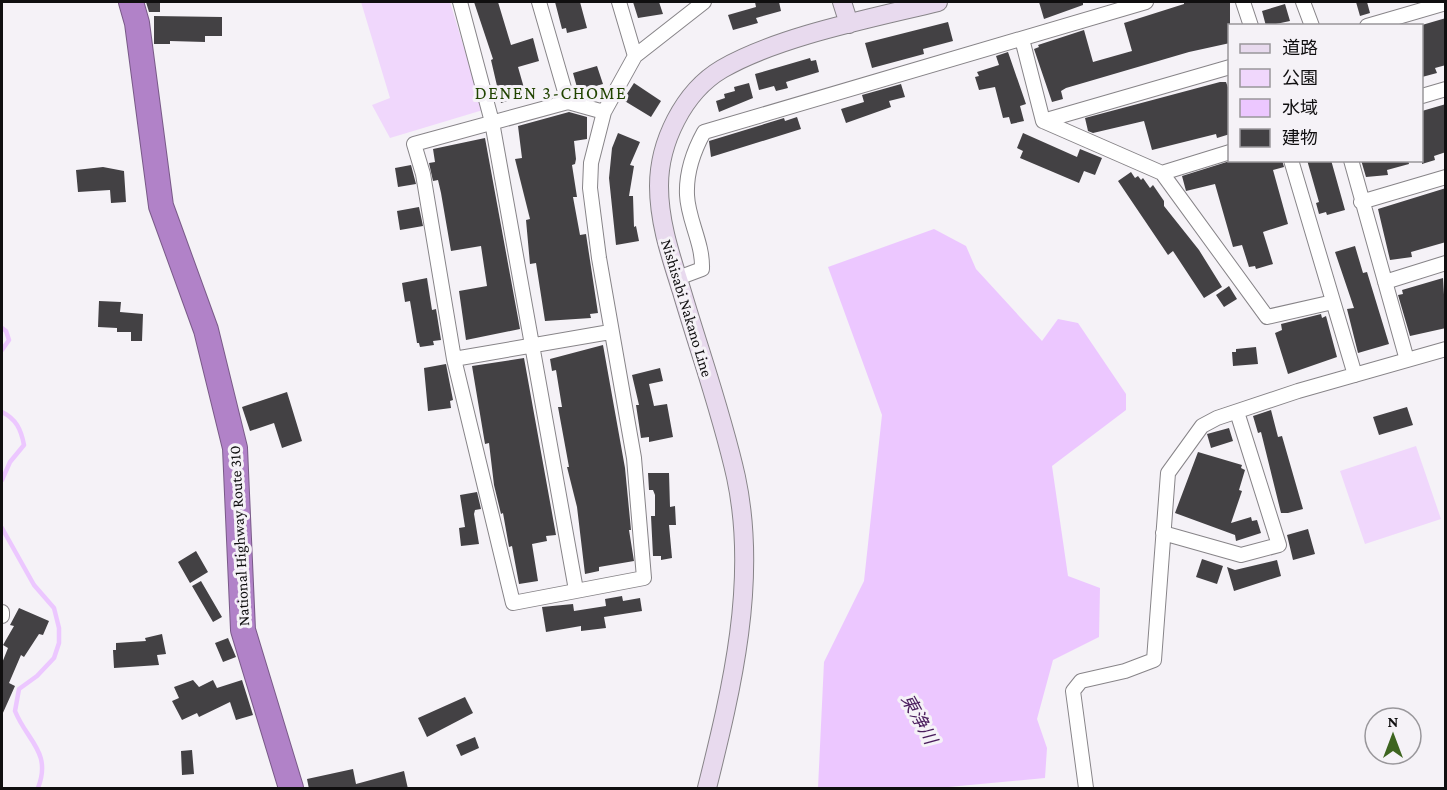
<svg xmlns="http://www.w3.org/2000/svg" width="1447" height="790" font-family="'Crimson Pro','Noto Sans JP',serif">
	<rect width="100%" height="100%" fill="#f5f2f7"/>
	<path fill="#f0d7fc" d="M361 2H450L483 110 390 138 372 105 390 98Z
		M1416 446 1441 519 1365 544 1340 471Z"/>
	<path fill="#ecc7ff" d="M934 229 966 246 976 269 1042 341 1058 319 1078 323 1126 394V410L1052 466 1068 576 1100 588 1099 637 1053 660 1037 719 1047 748 1045 778 938 788H818L824 662 864 581 882 415 828 267Z"/>
	<g fill="none" stroke-linecap="round" stroke-linejoin="round">
		<path stroke="#ecc7ff" stroke-width="4.5" d="M2 328 6 331 9 340 2 350
			M2 412C16 419 21 429 24 445L10 462 2 480
			M2 528 34 585 54 608 59 628V643L54 658 37 676 19 689 15 711C27 741 52 752 38 788"/>
	</g>
	<path fill="#434144" d="M146 2H160V12H149Z
		M474 2H498L511 45 533 38 539 61 518 67 526 95 501 103 491 60 493 59Z
		M555 2H580L587 28 567 33 566 28 562 29Z
		M633 2H659L663 14 638 18Z
		M755 2H779L781 11 756 18 758 23 733 30 728 15 756 7Z
		M1039 2H1083V5L1044 19Z
		M1184 2H1230V43L1189 52 1066 88 1061 91 1063 99 1052 102 1034 49 1039 47 1038 45 1084 30 1093 62 1132 51 1124 23 1184 4Z
		M1356 2H1367L1370 13 1360 16Z
		M1285 4 1290 21 1266 26 1262 11Z
		M154 16 222 17V36H205V42L170 41V44H154Z
		M1446 18V65L1435 68 1437 73 1422 77V25Z
		M948 22 953 41 923 49 924 54 872 68 865 43Z
		M1008 52 1026 104 1020 106 1024 121 1011 124 1009 117 1003 118 995 87 979 90 975 77 979 76 977 72 999 65 996 56Z
		M810 58 811 61 816 60 819 72 786 82 788 88 776 91 774 86 759 90 755 74Z
		M597 66 603 84 578 91 573 73Z
		M1220 82H1226L1230 93V134L1217 138 1216 134 1152 150 1144 121 1093 133 1088 131 1085 118Z
		M634 83 661 101 651 117 623 100Z
		M749 83 753 98 719 112 716 101 725 98 724 94 735 91 734 87Z
		M901 84 905 97 889 101 891 107 846 123 841 109 864 102 862 95Z
		M1446 104V152L1434 156 1435 160 1422 164V111Z
		M569 112 587 117V139L574 141 576 159 575 164 572 165 577 197H573L580 235 586 234 598 313 590 314 591 318 545 321 536 263 530 264 526 220 530 219 515 159 522 158 518 126Z
		M797 117 801 129 711 157 709 141 784 118 785 121Z
		M618 133 640 142 630 165 634 166 629 196H633L634 227 636 226 639 241 616 245 609 178 612 148Z
		M1023 133 1077 157 1080 149 1102 158 1095 175 1084 171 1079 183 1020 158 1023 151 1017 148Z
		M485 138 520 329 466 340 459 291 487 286 481 246 451 251 441 193 438 180 433 181 429 163 435 162 433 149Z
		M1233 160H1282L1284 167 1273 170 1288 224 1263 232 1273 264 1256 269 1255 266 1249 267 1242 245 1233 247 1215 184 1186 191 1182 176Z
		M1307 160H1331L1345 210 1327 215 1326 212 1319 214 1316 203 1319 202Z
		M1361 160H1408L1409 164 1387 170 1388 175 1366 177Z
		M411 165 416 184 398 187 395 168Z
		M103 167 124 171 126 202 111 203 110 190 78 192 76 170Z
		M1131 172 1135 178 1138 176 1141 180 1143 178 1150 188 1153 185 1164 201V206L1199 250 1222 287 1204 298 1173 251 1168 255 1118 181Z
		M1446 188V242L1411 252 1412 257 1390 260 1378 209Z
		M419 207 423 226 400 230 397 211Z
		M1355 246 1363 273 1367 272 1389 344 1358 353 1347 309 1354 308 1335 252Z
		M427 278 432 310 436 309 437 315 441 340 433 341 434 345 420 347 419 343H417L410 301 405 302 402 283Z
		M1443 278 1446 328 1410 336 1398 295 1403 294 1402 290Z
		M1229 286 1237 299 1224 307 1216 295Z
		M99 301 121 302 120 312 143 314 142 341H131V332H117V328L98 327Z
		M1321 314 1322 318 1326 316 1337 357 1288 374 1275 333 1282 330 1281 324Z
		M603 345 625 468 631 530H629L634 561 599 567V571L585 574 577 507 567 467H569L558 407H562L556 370 552 371 550 359Z
		M1256 347 1258 364 1233 366 1232 352H1236V349Z
		M524 358 556 535 546 536 547 541 532 544 538 581 519 584 512 546 509 547 503 513 501 514 494 485 489 443 485 444 472 366Z
		M446 364 453 400 450 401 451 408 428 411 424 368Z
		M660 368 663 381 649 384 654 406 667 404 673 437 649 442V437L641 438 636 405H639L632 375Z
		M287 392 302 441 282 448 274 423 250 431 242 407Z
		M1407 407 1413 425 1379 435 1373 417Z
		M1271 410 1278 437 1282 436 1303 509 1288 513H1281L1261 432 1258 433 1253 416Z
		M1229 428 1233 441 1211 448 1207 434Z
		M1198 452 1242 465 1241 468 1245 470 1239 490 1242 491 1231 523 1251 517 1252 521 1257 520 1261 533 1236 541 1235 535 1175 513Z
		M648 473H669L670 507 675 506 676 525H669L672 558 661 560V556H653L651 516H655V495L653 490H649Z
		M477 492 481 509 475 510 474 514 479 544 461 546 459 528 465 527 460 495Z
		M1308 529 1315 554 1293 560 1287 535Z
		M196 551 208 572 190 583 178 562Z
		M1202 559 1223 566 1217 584 1196 577Z
		M1277 560 1281 576 1234 591 1227 567 1235 570Z
		M201 581 222 617 213 622 192 586Z
		M622 596 623 601 640 598 642 611 604 617 606 628 581 631V626L546 632 542 607 573 604 574 611 606 606 605 599Z
		M19 608 49 621 43 635 39 634 24 657 21 655 9 683 15 686 2 715V663L8 648 3 645 14 626 10 625Z
		M162 634 166 654 157 655 159 665 114 668 113 650H116V643L146 641 145 638Z
		M228 638 236 657 223 662 215 643Z
		M193 680 199 687 213 680 217 688 242 680 253 715 236 720 230 702 199 717 197 713 182 720 172 701 179 698 174 687Z
		M465 697 473 713 427 737 418 718Z
		M475 737 479 748 461 756 456 745Z
		M192 750 194 774 182 775 181 751Z
		M353 769 356 784 404 771 408 789H309L307 779Z"/>
	<g fill="none" stroke-linecap="round" stroke-linejoin="round">
		<defs>
			<path id="street" d="M460 2 492 122 576 590
				M539 2 568 102
				M619 2 635 56
				M1243 2 1251 26
				M1303 2 1312 26
				M1367 26 1446 3
				M1022 39 1043 121
				M1422 96 1446 89
				M604 112 568 102 414 144 423 174 454 359 513 603 644 578 634 458 599 258 590 188 591 163 604 112 635 56 704 2
				M1043 121 1162 173 1267 317 1333 302
				M1043 121 1230 67
				M1291 160 1355 375
				M1351 160 1407 360
				M1162 173 1230 152
				M1361 202 1446 177
				M678 278 702 269C703 243 688 220 687 195 686 172 693 152 704 132L1146 2
				M1385 282 1446 263
				M454 359 610 332
				M1163 533 1241 555 1279 545 1237 412
				M2 612V616
				M1086 788 1073 691 1081 681 1125 671 1154 660 1168 473 1202 426 1217 418 1298 391 1446 349"/>
			<path id="secondary" d="M842 2 849 24
				M707 788C732 688 758 580 736 477 722 414 700 353 682 292 671 257 659 223 659 186 659 143 683 92 722 69 779 36 873 18 938 2"/>
			<path id="highway" d="M131 2 137 23 161 206 206 330 235 448 243 630 291 788"/>
		</defs>
		<use href="#street" stroke="#878488" stroke-width="16"/>
		<use href="#secondary" stroke="#878488" stroke-width="20"/>
		<use href="#highway" stroke="#795a88" stroke-width="26"/>
		<use href="#street" stroke="#fff" stroke-width="14"/>
		<use href="#secondary" stroke="#e8daee" stroke-width="18"/>
		<use href="#highway" stroke="#b182c8" stroke-width="24"/>
	</g>
	<g text-anchor="middle" dominant-baseline="central" stroke-width="6" stroke-linejoin="round" paint-order="stroke">
		<g font-size="16" fill="#100f10" stroke="#f5f2f7">
			<text transform="translate(687 308) rotate(73)">Nishisabi Nakano Line</text>
			<text transform="translate(239 536) rotate(-93)">National Highway Route 310</text>
		</g>
		<g font-size="18" letter-spacing="1.5" fill="#214400" stroke="#f5f2f7">
			<text x="551" y="93">DENEN 3-CHOME</text>
		</g>
		<g font-size="18" font-style="italic" fill="#491c5c" stroke="#f5f2f7">
			<text transform="translate(919 719) rotate(61)">東浄川</text>
		</g>
	</g>
	<rect width="1447" height="790" fill="none" stroke="#100f10" stroke-width="6"/>
	<rect x="1228" y="24" width="195" height="138" fill="#f5f2f7" stroke="#99979b" stroke-width="1.5"/>
	<rect x="1240" y="44" width="30" height="9" fill="#e8daee" stroke="#99979b" stroke-width="1.5"/>
	<text x="1282" y="54" font-size="18" fill="#100f10">道路</text>
	<rect x="1240" y="69" width="30" height="18" fill="#f0d7fc" stroke="#99979b" stroke-width="1.5"/>
	<text x="1282" y="84" font-size="18" fill="#100f10">公園</text>
	<rect x="1240" y="99" width="30" height="18" fill="#ecc7ff" stroke="#99979b" stroke-width="1.5"/>
	<text x="1282" y="114" font-size="18" fill="#100f10">水域</text>
	<rect x="1240" y="129" width="30" height="18" fill="#434144" stroke="#99979b" stroke-width="1.5"/>
	<text x="1282" y="144" font-size="18" fill="#100f10">建物</text>
	<g transform="translate(1393 736)"><circle r="28" fill="#f5f2f7" stroke="#99979b" stroke-width="1.5"/>
	<path d="M0-4.5L10 22L0 15L-10 22Z" fill="#3e6520"/>
	<text y="-9" font-size="16" font-weight="bold" text-anchor="middle" fill="#100f10">N</text>
	</g>
</svg>
